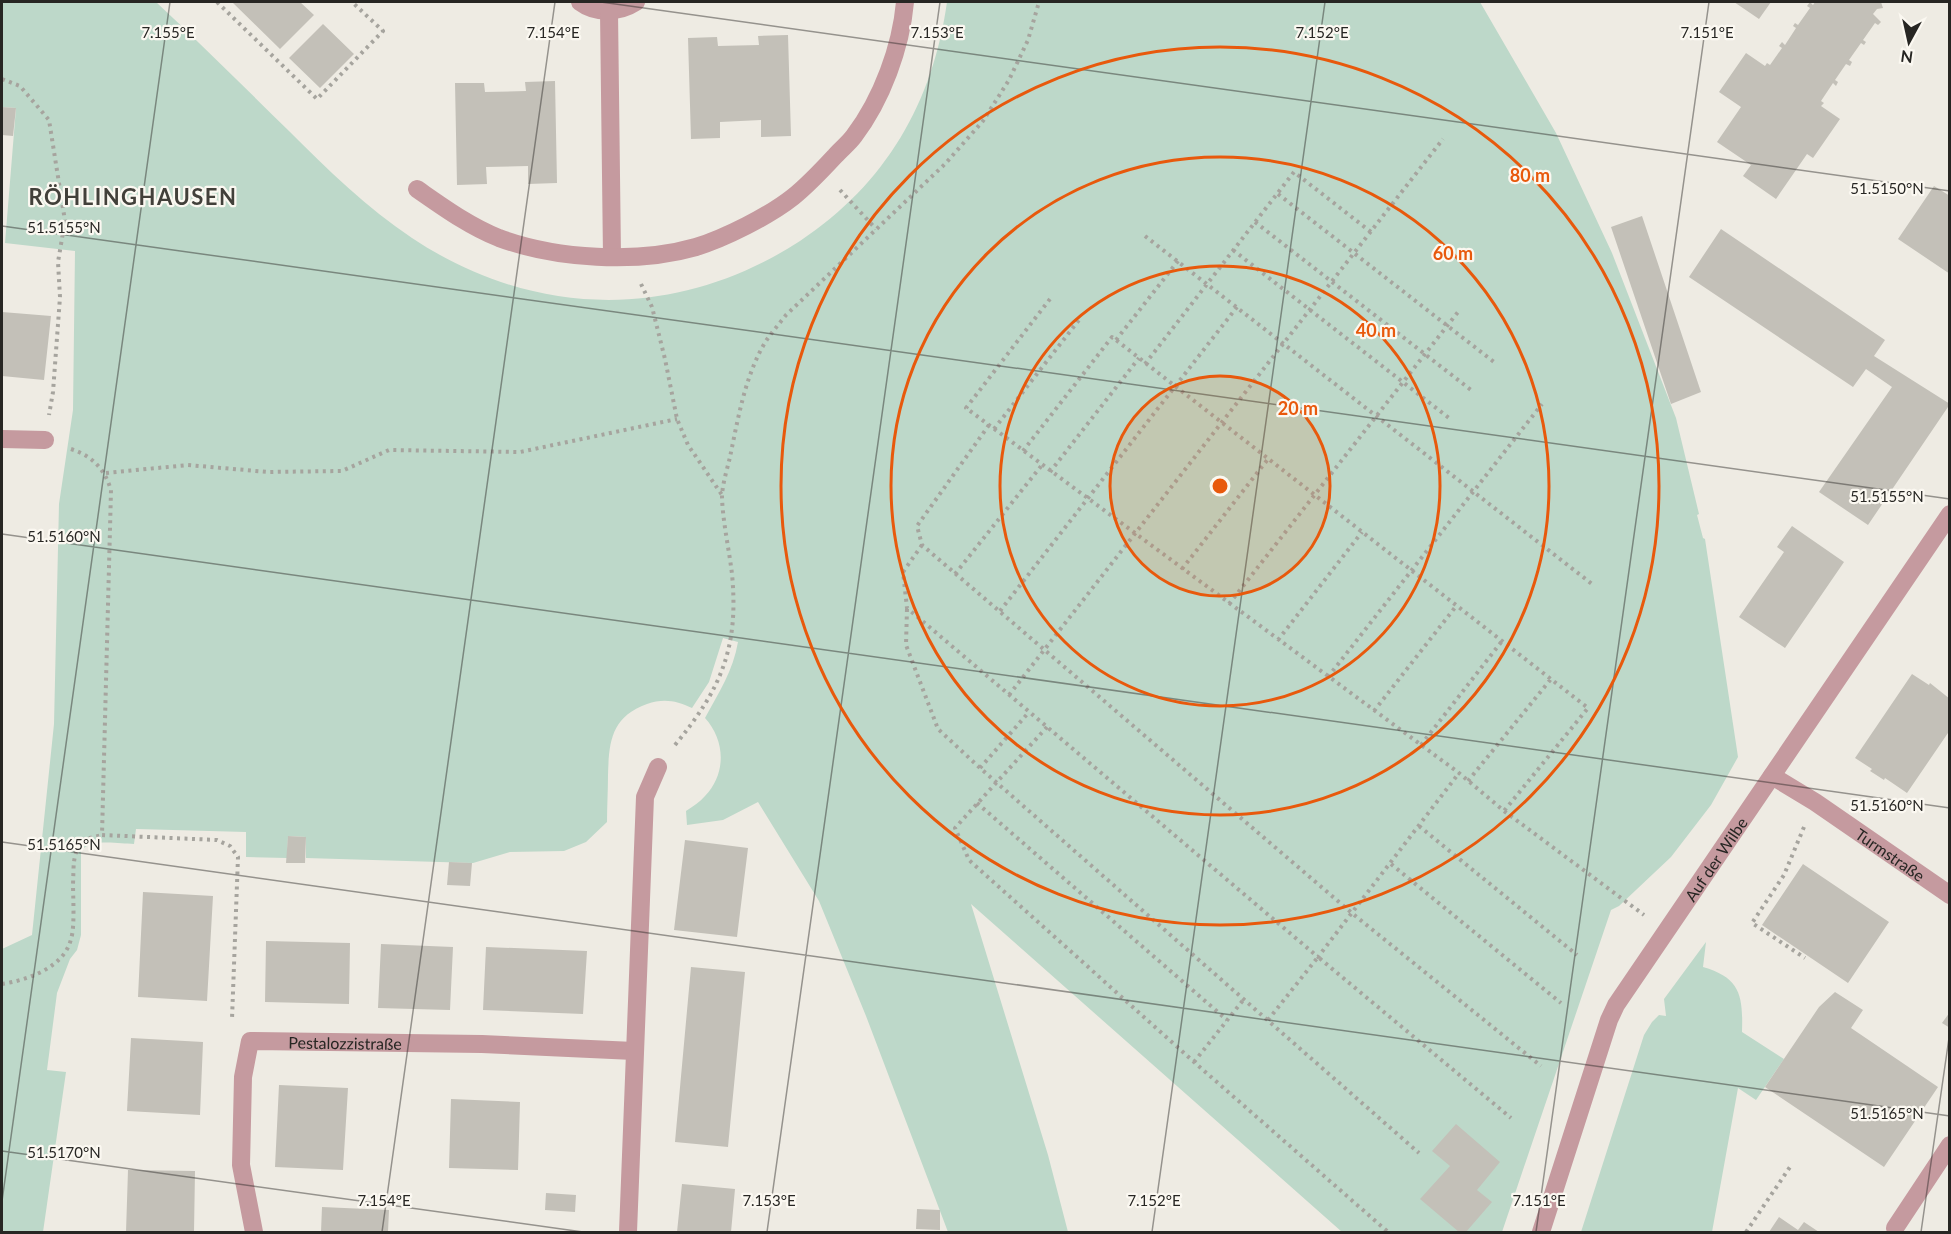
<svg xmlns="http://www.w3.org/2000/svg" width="1951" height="1234" font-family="Lato,sans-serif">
	<rect width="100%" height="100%" fill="#eeebe3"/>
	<path fill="#bdd8c9" d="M2 2H156C201 44 245 88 289 131 327 169 367 208 412 238 534 319 677 321 800 241 886 184 933 102 947 2H1480L1556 133 1612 253 1676 418 1699 514 1697 515 1703 538 1705 539 1738 757 1711 805 1671 857 1619 906 1611 910 1502 1232H1342L971 904 1048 1155 1068 1232H948L866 1016 819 901 758 802 723 820 687 825 686 811C693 806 700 802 705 796 727 773 725 740 705 718 719 692 733 671 738 642L723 638 709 682 692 708C677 701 664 698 647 704 611 717 609 742 608 775 608 791 607 806 607 822L586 842 564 851 510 852 473 863 306 858V837L288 836 287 858 246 857V832L136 829 134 844C119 844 91 838 81 851V935L77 950 70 959 57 993 47 1070 66 1072 43 1232H2V949L32 935 54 724 59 504 73 410 75 251 5 243 16 108 2 107Z
		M1706 942 1703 967C1741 978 1743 996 1742 1032L1784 1059 1756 1100 1738 1088 1712 1232H1581L1644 1035 1652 1022 1659 1015 1666 1016 1664 999Z"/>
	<path fill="#c3c0b8" d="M232 2H300L314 15 280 49Z
		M1734 2H1771L1759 19Z
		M1810 2 1813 5 1815 2H1881L1883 8 1877 9 1873 14 1881 22 1878 25 1875 23 1863 40 1866 42 1864 45 1861 43 1849 60 1852 62 1850 66 1846 64 1835 80 1838 82 1836 86 1833 83 1821 101 1824 103 1821 106 1840 119 1813 158 1807 154 1776 199 1743 176 1751 165 1717 142 1741 107 1719 92 1746 53 1765 66 1767 63 1770 65 1782 48 1779 46 1782 42 1785 45 1796 28 1793 26 1795 23 1798 25 1810 8 1807 6Z
		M323 24 354 54 320 88 289 58Z
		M788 35 791 136 761 137V120L720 122V138L691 139 688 38 717 37 718 46 759 45 758 36Z
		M555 81 557 183 528 184V166L486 167 487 184 457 185 455 83H484L485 92 526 91 525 82Z
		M2 107 16 108 13 136 2 135Z
		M1934 186 1950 196V274L1898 239Z
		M1642 216 1701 392 1671 404 1611 227Z
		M1721 229 1885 340 1874 356 1950 404 1868 525 1819 492 1892 387 1866 369 1853 387 1689 277Z
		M2 312 51 316 44 380 2 376Z
		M1792 526 1844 562 1785 648 1739 617 1784 552 1777 547Z
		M1912 674 1929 685 1930 683 1950 699V730L1907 793 1885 778 1884 780 1870 771 1872 769 1855 758Z
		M288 836 306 837 305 863H286Z
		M685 840 748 848 737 937 674 930Z
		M449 862 472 863 470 886 447 885Z
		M1803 864 1889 922 1848 983 1762 925Z
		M143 892 213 896 207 1001 138 997Z
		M266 941 350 943 349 1004 265 1002Z
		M381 944 453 947 450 1010 378 1008Z
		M486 947 587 951 583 1014 483 1010Z
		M691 967 745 972 728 1147 675 1142Z
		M1835 992 1863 1010 1851 1028 1938 1087 1884 1167 1765 1087 1819 1007Z
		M1950 1012V1028L1942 1023Z
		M131 1038 203 1042 200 1115 127 1111Z
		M279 1085 348 1088 343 1170 275 1167Z
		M451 1099 520 1102 518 1170 449 1168Z
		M1456 1124 1500 1162 1477 1190 1492 1202 1466 1232H1459L1420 1199 1450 1166 1432 1151Z
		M128 1170 195 1171 194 1232H126Z
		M682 1184 735 1189 731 1232H677Z
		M546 1193 576 1195 575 1212 545 1210Z
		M322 1207 389 1210 388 1232H321Z
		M917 1209 940 1210V1230L916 1229Z
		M1779 1217 1798 1230 1804 1222 1819 1232H1769Z"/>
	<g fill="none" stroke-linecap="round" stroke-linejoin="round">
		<path stroke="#a6a49e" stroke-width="4" stroke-dasharray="3 4.5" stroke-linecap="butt" d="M217 2 317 99 383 31 352 2
			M2 79 20 86 49 120 65 221 58 262 60 297 53 392 49 415
			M840 190 876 229
			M1278 194 1494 362
			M1255 222 1471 390
			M1145 236 1592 584
			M1233 250 1449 418
			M641 284 652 307 665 359 677 419 688 445 722 495
			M1050 299 966 408 1459 773 1504 811 1644 915
			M1116 340 1178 261
			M1145 364 1294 172 1371 232
			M989 425 917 526 922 545 1353 914 1541 1066
			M994 429 1079 320
			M71 449C92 456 104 468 111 490L102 835 217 840 230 846 238 857 232 1019
			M1023 451 1112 337 1116 340 1588 708 1504 811
			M1050 472 1139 358
			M106 473 188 465 268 472 342 471 389 450 520 452 677 419
			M922 545 903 572 907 608 1318 957 1459 773
			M1182 569 1268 459
			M955 574 1042 465
			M1229 604 1458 312
			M907 609 906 645 938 729 980 768 1419 1153
			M1000 611 1237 307
			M1278 640 1362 532
			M1328 677 1542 404
			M1009 695 1443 139
			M1374 711 1457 605
			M1047 727 955 828 969 860 1194 1062 1388 1232
			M675 745C721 689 739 648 732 574 729 549 723 523 722 498 722 485 727 470 730 457 738 419 745 375 766 341 772 332 779 324 786 315L945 164 983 121 1009 80 1028 40 1039 2
			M1421 745 1502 641
			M980 768 1029 712
			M1468 781 1551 679
			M977 803 1227 1020
			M1419 826 1577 955
			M1804 827 1784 875 1752 923 1805 958
			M1391 864 1561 1003
			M2 984C27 980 64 968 71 939 75 927 73 897 73 884 74 864 72 857 82 840L102 835
			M1268 1020 1318 957 1511 1118
			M1194 1062 1244 999
			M1746 1232 1792 1164"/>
		<g stroke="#c59a9f" stroke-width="18">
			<path d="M580 2C596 14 619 13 636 2"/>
			<path d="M609 11 612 257"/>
			<path d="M417 189C443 207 469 226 499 238 556 259 637 264 696 247 725 238 769 216 793 197 808 185 822 170 835 156 841 149 849 143 854 136 882 99 901 47 905 2"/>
			<path d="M2 439 45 440"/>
			<path id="s1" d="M1772 776 1815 802 1950 895"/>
			<path d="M1895 1228 1950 1145"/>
			<path id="s2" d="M254 1232 241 1165 243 1077 250 1041 482 1044 634 1051"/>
			<path d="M628 1232 645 797 658 767"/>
			<path id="s3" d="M1541 1232 1609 1020 1616 1005 1950 514"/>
		</g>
	</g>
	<path fill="none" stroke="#272623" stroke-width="1.5" stroke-opacity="0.45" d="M601 2 1950 191M2 226 1950 499M2 534 1950 808M2 842 1950 1116M2 1151 583 1232M2 1201 170 2M382 1232 555 2M767 1232 940 2M1152 1232 1325 2M1536 1232 1709 2M1921 1232 1950 1031"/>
	<circle cx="1220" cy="486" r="110" fill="#e8590c" fill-opacity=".12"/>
	<g fill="none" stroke="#e8590c" stroke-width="3">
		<circle cx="1220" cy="486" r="110"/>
		<circle cx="1220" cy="486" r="220"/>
		<circle cx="1220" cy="486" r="329"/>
		<circle cx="1220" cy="486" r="439"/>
	</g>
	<g text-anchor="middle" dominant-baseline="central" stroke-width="4.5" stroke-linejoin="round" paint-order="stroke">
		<g font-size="16" fill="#272623" stroke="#fbf8f1">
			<text stroke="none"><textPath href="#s1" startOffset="142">Turmstraße</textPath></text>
			<text stroke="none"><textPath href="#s3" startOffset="416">Auf der Wilbe</textPath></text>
			<text stroke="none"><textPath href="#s2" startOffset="288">Pestalozzistraße</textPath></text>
		</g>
		<g font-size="22" font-weight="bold" letter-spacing="1.5" fill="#42403a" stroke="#fbf8f1">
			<text x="133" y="196">RÖHLINGHAUSEN</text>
		</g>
	</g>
	<g font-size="15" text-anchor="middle" fill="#272623" stroke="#fbf8f1" stroke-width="4.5" stroke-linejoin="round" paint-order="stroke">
		<text x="168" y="38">7.155°E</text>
		<text x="553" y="38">7.154°E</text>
		<text x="937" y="38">7.153°E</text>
		<text x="1322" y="38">7.152°E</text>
		<text x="1707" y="38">7.151°E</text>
		<text x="1887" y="194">51.5150°N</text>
		<text x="64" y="233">51.5155°N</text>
		<text x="1887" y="502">51.5155°N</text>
		<text x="64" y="542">51.5160°N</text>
		<text x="1887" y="811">51.5160°N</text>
		<text x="64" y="850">51.5165°N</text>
		<text x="1887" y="1119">51.5165°N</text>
		<text x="64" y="1158">51.5170°N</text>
		<text x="384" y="1206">7.154°E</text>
		<text x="769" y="1206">7.153°E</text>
		<text x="1154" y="1206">7.152°E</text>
		<text x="1539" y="1206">7.151°E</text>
	</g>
	<circle cx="1220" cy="486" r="9" fill="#e8590c" stroke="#fbf8f1" stroke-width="3"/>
	<g font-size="18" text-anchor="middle" font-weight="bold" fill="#e8590c" stroke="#fbf8f1" stroke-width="4.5" stroke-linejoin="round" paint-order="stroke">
		<text x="1530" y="182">80 m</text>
		<text x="1453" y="260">60 m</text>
		<text x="1376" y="337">40 m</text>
		<text x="1298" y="415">20 m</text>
	</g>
	<rect width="1951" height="1234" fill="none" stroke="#272623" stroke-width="6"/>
	<g transform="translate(1909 42) rotate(188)" stroke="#fbf8f1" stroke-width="4.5" paint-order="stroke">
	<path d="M0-4.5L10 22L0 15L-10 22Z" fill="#272623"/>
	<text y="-9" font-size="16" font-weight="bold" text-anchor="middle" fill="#272623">N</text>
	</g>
</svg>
